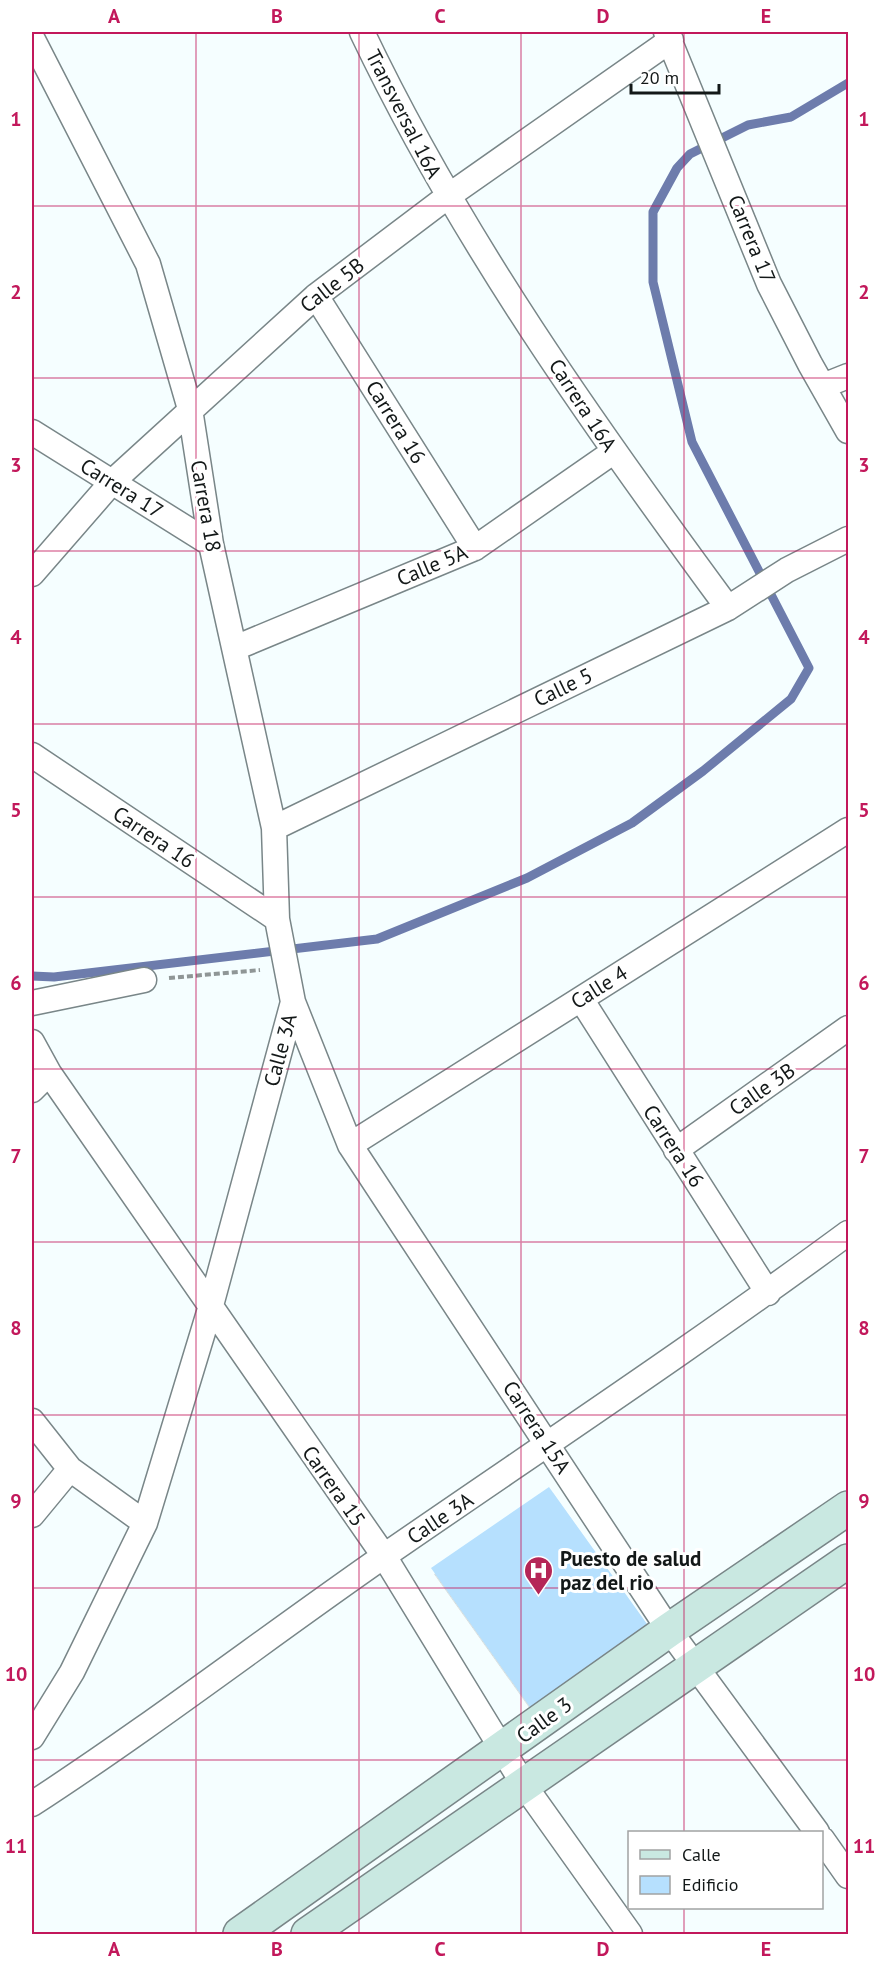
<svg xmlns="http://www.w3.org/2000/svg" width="880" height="1966" font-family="'PT Sans',sans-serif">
	<defs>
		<filter id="shadow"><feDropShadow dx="3.5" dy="6" stdDeviation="0" flood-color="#0004"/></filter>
	</defs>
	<rect width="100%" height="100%" fill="#f5feff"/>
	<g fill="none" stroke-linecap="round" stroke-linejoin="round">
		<path stroke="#6d7cac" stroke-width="9" d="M32 976 54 977 377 939 527 878 632 823 703 771 791 699 809 668 692 442 653 282V212L677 168 690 154 748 125 791 117 848 83"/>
	</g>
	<path fill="#b6e0fe" filter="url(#shadow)" d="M549 1487 647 1624 530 1707 431 1568Z"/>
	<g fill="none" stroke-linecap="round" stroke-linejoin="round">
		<defs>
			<path id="street" d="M362 32C460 238 593 425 728 608
				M666 32 769 284 810 364 848 431
				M32 38 148 264 190 409 211 544 274 828 277 919 293 1002 350 1145 669 1630 817 1832
				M316 296 475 548
				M823 386 848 376
				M32 432 211 544
				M32 574 112 482 316 296 447 197 671 40
				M235 648 475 548 613 452
				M32 755 277 919
				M274 828 728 608 787 570 848 539
				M581 999 768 1293
				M32 1003 144 980
				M32 1042 49 1073 384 1556 524 1785 630 1934
				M32 1090 49 1073
				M350 1145 848 830
				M676 1150 848 1028
				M32 1421 70 1469 145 1523
				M32 1515 70 1469
				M32 1737 72 1672 145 1523 210 1309 293 1002
				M32 1804C152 1726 266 1638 384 1556 539 1449 696 1345 848 1233
				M822 1839 848 1876"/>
			<path id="secondary" d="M240 1934 669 1630 848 1508
				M308 1934 848 1561"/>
		</defs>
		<use href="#street" stroke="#798688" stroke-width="27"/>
		<use href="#secondary" stroke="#798688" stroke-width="36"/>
		<path stroke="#8f9696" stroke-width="4" stroke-dasharray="6 3" stroke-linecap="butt" d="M169 978 260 970"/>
		<use href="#street" stroke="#fff" stroke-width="24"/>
		<use href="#secondary" stroke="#c9e8e1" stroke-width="33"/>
	</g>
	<path fill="none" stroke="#c2185b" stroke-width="1.5" stroke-opacity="0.55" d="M196 32V1934M359 32V1934M521 32V1934M684 32V1832M32 206H848M32 378H848M32 551H848M32 724H848M32 897H848M32 1069H848M32 1242H848M32 1415H848M32 1588H848M32 1760H848M684 1908V1934"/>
	<defs>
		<symbol id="hospital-pin" viewBox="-11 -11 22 30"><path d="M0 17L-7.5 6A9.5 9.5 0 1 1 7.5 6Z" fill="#b52657" stroke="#fff"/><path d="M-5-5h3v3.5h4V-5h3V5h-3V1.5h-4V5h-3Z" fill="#fff"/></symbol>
	</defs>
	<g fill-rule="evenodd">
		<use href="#hospital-pin" x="522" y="1554" width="33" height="45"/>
	</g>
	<g text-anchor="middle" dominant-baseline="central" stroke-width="6" stroke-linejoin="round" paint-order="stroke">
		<g font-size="21" fill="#131818" stroke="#fff">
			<text transform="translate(404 114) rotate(63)">Transversal 16A</text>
			<text transform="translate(752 239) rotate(68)">Carrera 17</text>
			<text transform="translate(332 285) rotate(-38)">Calle 5B</text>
			<text transform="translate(583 405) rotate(57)">Carrera 16A</text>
			<text transform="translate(396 422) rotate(58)">Carrera 16</text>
			<text transform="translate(122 488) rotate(32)">Carrera 17</text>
			<text transform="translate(206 506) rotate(80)">Carrera 18</text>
			<text transform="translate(432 565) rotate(-23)">Calle 5A</text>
			<text transform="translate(563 687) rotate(-26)">Calle 5</text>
			<text transform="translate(154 837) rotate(34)">Carrera 16</text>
			<text transform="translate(599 987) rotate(-32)">Calle 4</text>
			<text transform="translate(280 1050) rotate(-75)">Calle 3A</text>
			<text transform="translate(762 1089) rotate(-35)">Calle 3B</text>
			<text transform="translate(674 1146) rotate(57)">Carrera 16</text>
			<text transform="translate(537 1427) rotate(57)">Carrera 15A</text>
			<text transform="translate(334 1486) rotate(55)">Carrera 15</text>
			<text transform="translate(440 1518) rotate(-34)">Calle 3A</text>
			<text transform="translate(544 1720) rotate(-36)">Calle 3</text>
		</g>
		<g font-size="21" font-weight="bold" fill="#131818" stroke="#fff" text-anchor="start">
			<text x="560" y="1558">Puesto de salud<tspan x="560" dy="24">paz del rio</tspan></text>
		</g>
	</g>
	<rect width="880" height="1966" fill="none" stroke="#ffffff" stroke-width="66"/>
	<rect x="628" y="1831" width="195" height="78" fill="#ffffff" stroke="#a1a3a3" stroke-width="1.5"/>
	<rect x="640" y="1850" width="30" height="9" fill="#c9e8e1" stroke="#a1a3a3" stroke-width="1.5"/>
	<text x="682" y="1861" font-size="18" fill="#131818">Calle</text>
	<rect x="640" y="1876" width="30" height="18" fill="#b6e0fe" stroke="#a1a3a3" stroke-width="1.5"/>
	<text x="682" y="1891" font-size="18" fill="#131818">Edificio</text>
	<path d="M631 84v9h88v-9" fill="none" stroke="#131818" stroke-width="3"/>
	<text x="640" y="84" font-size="18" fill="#131818" stroke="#ffffff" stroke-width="4.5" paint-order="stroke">20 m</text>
	<rect x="33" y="33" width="814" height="1900" fill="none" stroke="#c2185b" stroke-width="2"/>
	<g font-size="20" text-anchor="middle" font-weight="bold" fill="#c2185b">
		<text x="114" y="23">A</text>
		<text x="277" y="23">B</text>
		<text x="440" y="23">C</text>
		<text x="603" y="23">D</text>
		<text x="766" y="23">E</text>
		<text x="16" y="126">1</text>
		<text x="864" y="126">1</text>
		<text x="16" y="299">2</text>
		<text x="864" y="299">2</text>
		<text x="16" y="472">3</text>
		<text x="864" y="472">3</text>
		<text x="16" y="644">4</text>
		<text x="864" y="644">4</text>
		<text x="16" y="817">5</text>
		<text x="864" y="817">5</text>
		<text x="16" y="990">6</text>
		<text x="864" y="990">6</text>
		<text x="16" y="1163">7</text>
		<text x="864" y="1163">7</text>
		<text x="16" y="1335">8</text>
		<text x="864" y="1335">8</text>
		<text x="16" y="1508">9</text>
		<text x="864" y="1508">9</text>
		<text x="16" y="1681">10</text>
		<text x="864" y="1681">10</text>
		<text x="16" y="1853">11</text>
		<text x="864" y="1853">11</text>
		<text x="114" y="1956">A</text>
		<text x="277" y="1956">B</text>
		<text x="440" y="1956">C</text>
		<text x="603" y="1956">D</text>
		<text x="766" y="1956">E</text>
	</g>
</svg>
